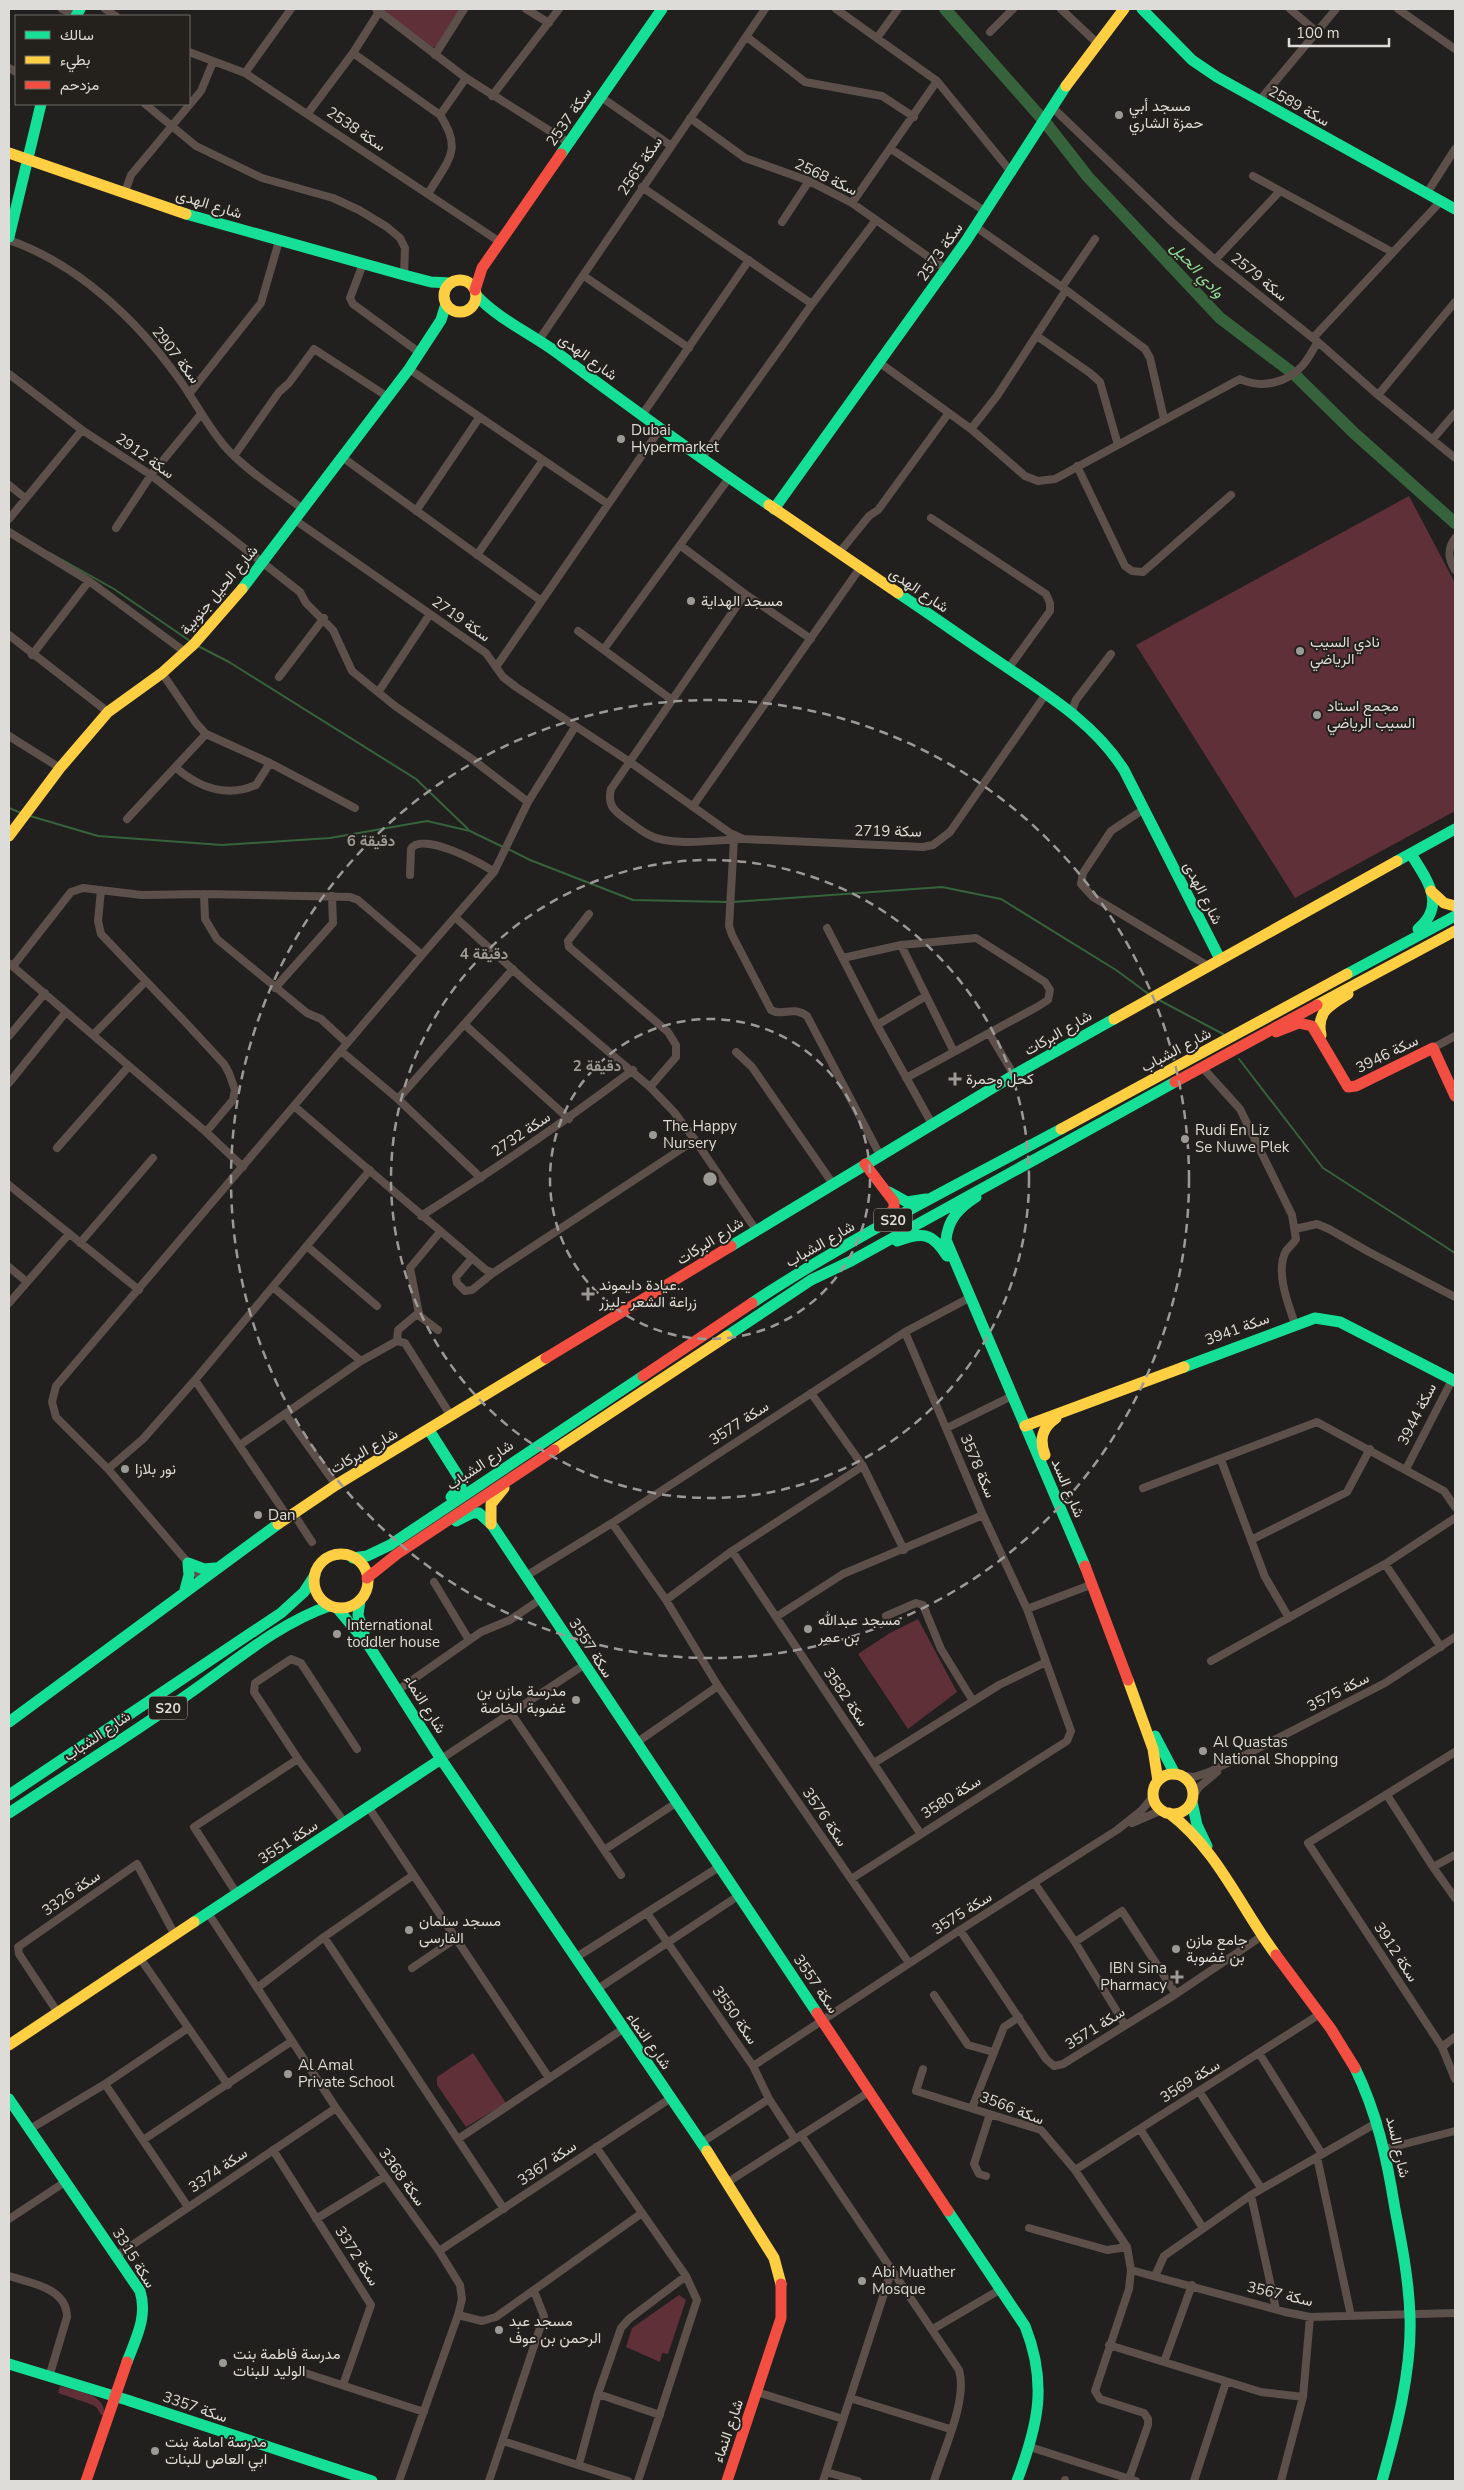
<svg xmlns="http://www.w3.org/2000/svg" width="1464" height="2490" font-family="'Nunito Sans',Vazirmatn,sans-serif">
	<rect width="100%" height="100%" fill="#22201e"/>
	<path fill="#5f3038" d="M380 9H463L437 48 432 47Z
		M1409 496 1455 583V811L1295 898 1136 645Z
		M918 1619 957 1692 908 1729 858 1654 890 1633Z
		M473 2053 506 2103 466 2127 437 2085V2077Z
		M679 2295 686 2300 668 2354 662 2353 660 2362 626 2347 632 2328Z
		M60 2386C77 2391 107 2394 104 2415H101L97 2408 93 2405 58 2393Z"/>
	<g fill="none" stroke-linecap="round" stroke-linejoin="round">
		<path stroke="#36633b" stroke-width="2" d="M50 553 114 589 190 641
			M198 646 229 662 416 779 468 829
			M9 808 21 813
			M30 816 98 836 222 845 330 838 427 821 470 831 503 847
			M508 849 530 860 633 900 728 902
			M733 902 942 887 1001 899 1116 970 1150 995
			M1159 1000 1223 1034
			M1239 1059 1323 1168 1455 1253"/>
		<path stroke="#36633b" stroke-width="12" d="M945 9 1045 122 1088 177 1220 318 1294 374 1354 433 1455 523"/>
		<path stroke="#5d4f4a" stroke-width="8" d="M62 9 76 15
			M105 9 116 16
			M376 9 466 78 569 143
			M526 9 549 23
			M836 9 937 81 1012 173
			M1061 9 1096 42
			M1290 9 1317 32
			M1398 9 1455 49
			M990 32 1013 9
			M747 37 805 82 882 96 914 117
			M877 38 898 9
			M189 52 245 73 500 242
			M353 53 440 115C464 151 447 161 428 194
			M435 55 464 9
			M9 68 16 72
			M245 73 291 9
			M492 96 559 9
			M601 97 670 145
			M1259 101 1336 9
			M145 104 196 146 262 178 333 198 359 210 387 227 400 238 405 248 404 275
			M1054 109 1172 222 1215 260 1318 342 1378 395 1455 458
			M308 113 353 53 379 12
			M440 115 466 78
			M690 118 745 158 809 181 852 203 947 270
			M891 149 986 212
			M1253 176 1392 252
			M642 187 812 304
			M125 192 131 175 201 91 213 62
			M1427 193 1455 149
			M852 203 937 81
			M782 222 809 181
			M976 227 1066 290 1145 349 1150 358 1164 419
			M9 240C78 264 137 320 179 379 196 402 209 430 229 451 250 473 279 491 303 509
			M1215 260 1280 191
			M363 264 350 298 353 304 420 353
			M584 276 689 348
			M1062 287 1095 239
			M1037 336 1090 373 1100 382 1118 445
			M1313 338 1441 201
			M539 340 765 9
			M880 363 971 429 997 396 1066 290
			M409 369 608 504
			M9 374 82 430 151 475 300 592 306 603 333 630 352 671 395 706 472 759 528 802
			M189 394 261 303 279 241
			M1378 395 1455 302
			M642 415 749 260
			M971 429 1025 476 1038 481 1055 479 1240 379C1261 389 1288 383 1303 365 1309 358 1313 349 1318 342
			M1433 439 1455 413
			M234 456 279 392 289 383 314 349 388 397
			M342 457 540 600
			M701 459 812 304 876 220
			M1077 466 1125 566 1132 571 1143 572 1231 495
			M9 485 25 498
			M416 511 479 418
			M931 518 1046 594 1050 603V611L1008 669
			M9 519 82 430
			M295 520 486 653 503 677 516 687 630 762 730 833 743 839 923 847 933 845 950 832 1046 694
			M116 528 151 475 201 414
			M9 532 89 581
			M1455 538C1447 549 1448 559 1455 570
			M681 546 745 594 811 639
			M839 553 869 516 878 510 948 414
			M477 555 543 460
			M578 631 672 700
			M9 635 108 712
			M604 649 729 478
			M32 655 89 581 185 652
			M496 667 660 429
			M162 673 196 723 206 734 270 763 355 808
			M279 677 324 618
			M379 691 430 614
			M1071 713 1076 700 1111 654
			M9 736 60 768
			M176 768C200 788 226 798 256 785L270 763
			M693 806 860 568
			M1144 809 1111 831 1083 873 1081 884 1093 897 1208 966
			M127 819 206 734
			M734 839 729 926 732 935 771 1010C783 1017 792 1005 807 1016L880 1155
			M741 839C717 840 671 847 649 835 641 831 634 825 627 820 614 811 607 805 611 789L745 594
			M410 875 411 849C422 831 482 863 494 872
			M101 890 98 921 101 934 187 1024 224 1064 229 1073 235 1090 233 1100 206 1132
			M204 894 205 919 217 939 307 1013 321 1019 347 1043
			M589 914 568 941 569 947 668 1032 676 1045V1057L650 1087
			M456 918 530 985 650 1087 674 1112 695 1140 756 1230
			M827 928 877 1025 932 1124
			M901 945 954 1052
			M843 958 901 945 976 938 1045 982 1050 990 1048 1000 1037 1007 906 1078
			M10 964 206 1132 243 1167
			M13 966 71 892 83 888 142 895 204 894 350 897 358 900 422 955
			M275 988 333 923 332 896
			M464 1024 569 1119
			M877 1025 926 996
			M989 1033 1014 1075
			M93 1035 146 981
			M9 1036 45 993
			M1433 1048 1455 1036
			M341 1051 398 1099 481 1178
			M736 1052 752 1067 833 1184
			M1202 1067 1240 1109 1292 1215 1296 1239C1294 1243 1289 1247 1286 1251 1275 1271 1288 1304 1295 1324
			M9 1083 66 1012
			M398 1099 513 969
			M294 1106 472 1258 486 1270 493 1273 695 1140
			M57 1148 129 1066
			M9 1185 139 1290
			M421 1216C494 1170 564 1122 633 1070
			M1295 1229 1317 1224 1329 1229 1369 1252 1455 1297
			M80 1243 153 1158
			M308 1247 377 1306
			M472 1258 456 1277 457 1283 465 1291 472 1290 493 1273
			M9 1267 27 1282
			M274 1288 361 1361
			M9 1303 69 1234
			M419 1314 410 1268 440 1232
			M397 1341 405 1343 451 1416
			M397 1341 398 1330 417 1314 438 1330
			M195 1380 287 1516
			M811 1393 863 1466 904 1550
			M286 1415 336 1485
			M947 1428 1012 1396
			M240 1445 361 1361 397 1341
			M1221 1460 1265 1577 1289 1618
			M108 1469 143 1439 195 1380 370 1170
			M1406 1469 1452 1380
			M1143 1488 1317 1422 1444 1491 1455 1507
			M293 1513 312 1542
			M612 1523 666 1600 718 1686 909 1963
			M1251 1540 1347 1492 1370 1449
			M732 1551 920 1833
			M1385 1564 1441 1647
			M526 1576 612 1523 905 1332 969 1298
			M201 1578 108 1469 56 1417 52 1402 56 1386 422 955 494 872 528 802 575 727
			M434 1582 469 1640
			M666 1600 732 1551 863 1466
			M1027 1609 1093 1584
			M886 1616 916 1603 923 1605 941 1649 973 1701
			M776 1617 843 1574 983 1515
			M1211 1661 1385 1564 1455 1518
			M398 1690 481 1632 510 1620 541 1599
			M511 1713 621 1875
			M636 1743 718 1686
			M1455 1752 1308 1843 1442 2047 1455 2079
			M441 1759 584 1665
			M874 1763 999 1685 1046 1662
			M1182 1776 1194 1777 1209 1772 1249 1753 1385 1683 1455 1637
			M1387 1795 1433 1867 1455 1898
			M1193 1796 1199 1787 1217 1772
			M369 1808 549 2078
			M345 1823 298 1759 254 1692 255 1683 291 1659 301 1663 357 1749
			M1132 1823 1162 1810
			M604 1850 676 1803
			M1433 1867 1455 1855
			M851 1879 1067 1741 1071 1731 1027 1609 983 1515 905 1332
			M1035 1884 1075 1942 1125 2025
			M237 1894 194 1827 298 1759
			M208 1913 336 2108 439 2251 460 2285 462 2299 458 2315 399 2481
			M647 1913 753 2066 769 2099 795 2139
			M960 1930 1046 2059 1054 2066 1063 2064 1176 1994 1262 1936
			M324 1937 504 2209
			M1075 1942 1122 1911 1176 1994
			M140 1958 228 2085
			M575 1958 719 1867
			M412 1968 455 1939
			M257 1988 324 1937 412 1876
			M596 1990 738 1896
			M934 1995 968 2045 993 2052
			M58 2013 19 1954 18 1947 137 1864 175 1935
			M1442 2047 1455 2037
			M1259 2053 1322 2154
			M753 2066 960 1930 1117 1830 1141 1811 1151 1799 1154 1790
			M923 2069 916 2091 1041 2130 1075 2170 1127 2247 1131 2270 1129 2289 1095 2391 1100 2399 1144 2413 1148 2419V2425L1129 2479
			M105 2084 188 2207
			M1199 2091 1261 2188
			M972 2108 1004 2027 1019 2017
			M30 2129 105 2084 188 2028
			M1140 2129 1203 2228
			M801 2135 959 2370C968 2400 943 2451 934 2481
			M458 2139 623 2029
			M143 2140 292 2041
			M701 2143 769 2099
			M596 2147 686 2276 697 2300 638 2481
			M1385 2149 1455 2131
			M273 2150 371 2305 343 2385
			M1317 2157 1351 2316
			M1075 2170 1320 2014
			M986 2176 979 2174 974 2164 990 2114
			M728 2182 869 2092
			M1251 2195 1276 2309
			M9 2219 65 2182
			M316 2219 384 2177
			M1029 2228 1107 2250 1127 2247
			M439 2251 671 2098
			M116 2256 336 2108
			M1131 2270 1285 2312 1310 2317 1455 2313
			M9 2276C31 2283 67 2288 67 2317L49 2377
			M1155 2276 1164 2256 1251 2195 1378 2122
			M458 2315 482 2321 496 2317 642 2213
			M933 2329 1001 2289
			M1109 2345 1261 2392 1303 2397
			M1164 2362 1192 2285
			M302 2372 424 2412
			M757 2392 843 2419
			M598 2394 660 2415
			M850 2398 950 2429
			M503 2441 628 2481
			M1030 2447 1136 2481
			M579 2464 598 2394 621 2328 629 2319 686 2276
			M826 2472 858 2481
			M489 2481 544 2316 534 2291
			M823 2481 892 2269
			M1065 2481V2480
			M1194 2481 1226 2382
			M1281 2481 1303 2397 1310 2317"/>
		<path stroke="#16e098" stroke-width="11" d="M1142 9 1192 60 1217 77 1455 209
			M76 16 80 9
			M561 154 662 9
			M186 214 404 275 431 282 451 283
			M9 237 41 104
			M476 295C498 319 530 333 556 352 626 404 697 456 769 505
			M774 509 966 241 1066 86
			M242 589 409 369 441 320 446 304
			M898 593C934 617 969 642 1005 666 1049 696 1095 724 1124 770L1220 959
			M1411 854C1427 880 1447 905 1418 929
			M1397 861 1455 829
			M1347 974 1455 916
			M889 1192 907 1202 926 1199
			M976 1197C959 1208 948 1219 946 1240L1085 1566
			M897 1241C922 1232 932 1232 947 1256
			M731 1246 1014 1075 1114 1019
			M752 1303C850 1238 957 1185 1061 1129
			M727 1336 811 1280 851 1261 1175 1082
			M1184 1367 1315 1318 1340 1322 1455 1381
			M429 1430 460 1479 461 1486 451 1497
			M456 1521 472 1513H479L492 1525 817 2013
			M353 1558 367 1556 390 1545 643 1376
			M185 1590 189 1575 188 1563 204 1569 215 1568
			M360 1600 358 1615 364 1633
			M337 1608 369 1646 441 1759 707 2151
			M9 1722 278 1524
			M1155 1736 1175 1774
			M9 1795 281 1613 304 1592 315 1575
			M1192 1802 1197 1825 1207 1846
			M9 1813C68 1774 129 1736 187 1695 232 1664 277 1624 329 1606
			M194 1922 441 1759
			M1355 2068C1377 2113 1387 2159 1395 2209 1402 2245 1409 2281 1410 2317 1412 2370 1396 2431 1382 2481
			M9 2099 140 2291C148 2316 136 2338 127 2362
			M948 2211 1025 2326C1048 2384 1038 2425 1017 2481
			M9 2364 127 2400 372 2481"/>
		<path stroke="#ffcf43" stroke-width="11" d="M1066 86 1124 9
			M9 153 186 214
			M444 296a16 16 0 1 1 32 0a16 16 0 1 1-32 0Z
			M769 505 898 593
			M9 836 60 768 108 712 162 673 194 644 242 589
			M1431 891 1444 903 1455 906
			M1317 1005 1455 931
			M1114 1019 1397 861
			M1321 1035C1316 1012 1330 1005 1348 994
			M1061 1129 1347 974
			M1025 1426 1184 1367
			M554 1450 727 1336
			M1045 1455C1039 1439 1042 1428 1056 1418
			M278 1524 336 1485 546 1358
			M491 1524V1504L504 1488
			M314 1581a27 27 0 1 1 54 0a27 27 0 1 1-54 0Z
			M1128 1680 1153 1749 1158 1781
			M1153 1794a20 20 0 1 1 40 0a20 20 0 1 1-40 0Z
			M1169 1813C1217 1849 1241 1908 1276 1955
			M9 2045 194 1922
			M707 2151 774 2258 781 2284"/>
		<path stroke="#f24e42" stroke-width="11" d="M475 290 482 268 561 154
			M1276 1032 1299 1023 1312 1026 1348 1087 1356 1086 1433 1048 1455 1096
			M1175 1082 1317 1005
			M865 1164 894 1202V1209L880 1222
			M546 1358 731 1246
			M643 1376 752 1303
			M1085 1566 1128 1680
			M367 1578 397 1554 554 1450
			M1276 1955 1331 2029 1355 2068
			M817 2013 948 2211
			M86 2481 127 2362
			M727 2481 781 2318V2284"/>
	</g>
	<g fill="none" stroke="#9c9a97" stroke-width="2.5" stroke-dasharray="9 6">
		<circle cx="710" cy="1179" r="160"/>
		<circle cx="710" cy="1179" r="319"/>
		<circle cx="710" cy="1179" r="479"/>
	</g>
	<g fill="#9c9a97" stroke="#24211c" stroke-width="2">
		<circle cx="1119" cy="115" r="5"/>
		<circle cx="621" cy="439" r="5"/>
		<circle cx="691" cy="601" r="5"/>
		<circle cx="1300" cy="651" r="5"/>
		<circle cx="1317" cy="715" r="5"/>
		<path d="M952.5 1071.5h5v5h5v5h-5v5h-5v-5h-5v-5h5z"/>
		<circle cx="653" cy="1135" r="5"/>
		<circle cx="1185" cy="1139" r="5"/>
		<path d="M585.5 1286.5h5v5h5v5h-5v5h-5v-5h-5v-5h5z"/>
		<circle cx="125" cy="1469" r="5"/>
		<circle cx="258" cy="1515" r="5"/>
		<circle cx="808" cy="1629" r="5"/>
		<circle cx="337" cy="1634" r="5"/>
		<circle cx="576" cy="1700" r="5"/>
		<circle cx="1203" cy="1751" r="5"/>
		<circle cx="409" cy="1930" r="5"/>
		<circle cx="1176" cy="1949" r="5"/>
		<path d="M1174.5 1969.5h5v5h5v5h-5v5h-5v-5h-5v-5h5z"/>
		<circle cx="288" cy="2074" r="5"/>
		<circle cx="862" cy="2281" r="5"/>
		<circle cx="499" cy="2330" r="5"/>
		<circle cx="223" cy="2363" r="5"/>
		<circle cx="155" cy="2451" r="5"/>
	</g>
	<g text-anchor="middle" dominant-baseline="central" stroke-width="4" stroke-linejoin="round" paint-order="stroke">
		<g fill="#24211c" stroke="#a6a4a0" stroke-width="1">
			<rect x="874" y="1208.5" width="38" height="23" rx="4"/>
			<rect x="149" y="1696.5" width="38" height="23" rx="4"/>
		</g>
		<g font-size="14" font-weight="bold" fill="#dedcd8">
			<text x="893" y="1220">S20</text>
			<text x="168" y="1708">S20</text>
		</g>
		<g font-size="15" fill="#dedcd8" stroke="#24211c" text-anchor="start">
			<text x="1129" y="106">مسجد أبي<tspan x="1129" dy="17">حمزة الشاري</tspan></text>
			<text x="631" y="430">Dubai<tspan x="631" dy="17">Hypermarket</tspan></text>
			<text x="701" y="601">مسجد الهداية</text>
			<text x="1310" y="642">نادي السيب<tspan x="1310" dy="17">الرياضي</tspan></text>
			<text x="1327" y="706">مجمع استاد<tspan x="1327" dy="17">السيب الرياضي</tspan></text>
			<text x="966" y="1079">كحل وحمرة</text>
			<text x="663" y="1126">The Happy<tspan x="663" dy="17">Nursery</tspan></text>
			<text x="1195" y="1130">Rudi En Liz<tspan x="1195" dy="17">Se Nuwe Plek</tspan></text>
			<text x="599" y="1285">عيادة دايموند..<tspan x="599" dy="17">زراعة الشعر -ليزر</tspan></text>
			<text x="135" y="1469">نور بلازا</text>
			<text x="268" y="1515">Dan</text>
			<text x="818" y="1620">مسجد عبدالله<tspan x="818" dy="17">بن عمر</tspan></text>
			<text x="347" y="1625">International<tspan x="347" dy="17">toddler house</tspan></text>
			<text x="566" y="1691" text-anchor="end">مدرسة مازن بن<tspan x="566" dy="17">غضوبة الخاصة</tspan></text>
			<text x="1213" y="1742">Al Quastas<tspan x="1213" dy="17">National Shopping</tspan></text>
			<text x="419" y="1921">مسجد سلمان<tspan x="419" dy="17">الفارسى</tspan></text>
			<text x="1186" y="1940">جامع مازن<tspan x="1186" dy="17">بن غضوبة</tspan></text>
			<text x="1167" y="1968" text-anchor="end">IBN Sina<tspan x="1167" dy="17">Pharmacy</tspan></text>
			<text x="298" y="2065">Al Amal<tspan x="298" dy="17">Private School</tspan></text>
			<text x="872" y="2272">Abi Muather<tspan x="872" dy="17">Mosque</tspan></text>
			<text x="509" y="2321">مسجد عبد<tspan x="509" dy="17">الرحمن بن عوف</tspan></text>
			<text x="233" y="2354">مدرسة فاطمة بنت<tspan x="233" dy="17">الوليد للبنات</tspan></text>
			<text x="165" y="2442">مدرسة امامة بنت<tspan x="165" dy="17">ابي العاص للبنات</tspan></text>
		</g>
		<g font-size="15" fill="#dedcd8" stroke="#24211c">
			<text transform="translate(1299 106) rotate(29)">سكة 2589</text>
			<text transform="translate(569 117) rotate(-55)">سكة 2537</text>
			<text transform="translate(356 129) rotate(34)">سكة 2538</text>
			<text transform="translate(640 166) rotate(-56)">سكة 2565</text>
			<text transform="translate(826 177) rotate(25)">سكة 2568</text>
			<text transform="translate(209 204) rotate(17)">شارع الهدى</text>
			<text transform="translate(940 252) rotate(-55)">سكة 2573</text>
			<text transform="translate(1259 277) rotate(39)">سكة 2579</text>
			<text transform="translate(176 355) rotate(52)">سكة 2907</text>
			<text transform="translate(588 357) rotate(36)">شارع الهدى</text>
			<text transform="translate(145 456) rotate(35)">سكة 2912</text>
			<text transform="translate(219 590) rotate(-50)">شارع الحيل جنوبية</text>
			<text transform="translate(919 590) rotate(34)">شارع الهدى</text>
			<text transform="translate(461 619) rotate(35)">سكة 2719</text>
			<text transform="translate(888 831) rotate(1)">سكة 2719</text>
			<text transform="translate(1203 893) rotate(63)">شارع الهدى</text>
			<text transform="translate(1058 1033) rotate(-30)">شارع البركات</text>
			<text transform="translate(1176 1050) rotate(-28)">شارع الشباب</text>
			<text transform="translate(1387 1054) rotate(-26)">سكة 3946</text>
			<text transform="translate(521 1134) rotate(-34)">سكة 2732</text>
			<text transform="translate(710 1241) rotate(-32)">شارع البركات</text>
			<text transform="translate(820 1244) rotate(-30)">شارع الشباب</text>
			<text transform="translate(1237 1329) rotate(-20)">سكة 3941</text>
			<text transform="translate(1417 1414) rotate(-63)">سكة 3944</text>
			<text transform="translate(739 1423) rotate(-33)">سكة 3577</text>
			<text transform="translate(364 1451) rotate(-30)">شارع البركات</text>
			<text transform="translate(480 1465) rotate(-34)">شارع الشباب</text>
			<text transform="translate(978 1466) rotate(67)">سكة 3578</text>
			<text transform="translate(1068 1488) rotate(67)">شارع السد</text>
			<text transform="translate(591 1648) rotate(57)">سكة 3557</text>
			<text transform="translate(1338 1692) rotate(-27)">سكة 3575</text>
			<text transform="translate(846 1697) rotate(56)">سكة 3582</text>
			<text transform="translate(425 1704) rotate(58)">شارع النماء</text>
			<text transform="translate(97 1736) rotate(-34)">شارع الشباب</text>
			<text transform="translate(951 1797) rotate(-32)">سكة 3580</text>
			<text transform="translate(825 1817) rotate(56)">سكة 3576</text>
			<text transform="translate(288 1842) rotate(-33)">سكة 3551</text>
			<text transform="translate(71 1893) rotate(-35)">سكة 3326</text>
			<text transform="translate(962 1913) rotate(-32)">سكة 3575</text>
			<text transform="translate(1396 1952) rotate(57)">سكة 3912</text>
			<text transform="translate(816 1984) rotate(56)">سكة 3557</text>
			<text transform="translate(735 2015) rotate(55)">سكة 3550</text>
			<text transform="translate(1095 2028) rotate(-32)">سكة 3571</text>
			<text transform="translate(649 2041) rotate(55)">شارع النماء</text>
			<text transform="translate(1190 2081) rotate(-32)">سكة 3569</text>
			<text transform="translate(1012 2108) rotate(21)">سكة 3566</text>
			<text transform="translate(1398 2147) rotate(77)">شارع السد</text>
			<text transform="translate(547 2163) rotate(-34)">سكة 3367</text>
			<text transform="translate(218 2170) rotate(-34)">سكة 3374</text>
			<text transform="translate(402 2177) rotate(54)">سكة 3368</text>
			<text transform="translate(357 2256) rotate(57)">سكة 3372</text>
			<text transform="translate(134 2258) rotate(58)">سكة 3315</text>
			<text transform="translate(1280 2294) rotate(13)">سكة 3567</text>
			<text transform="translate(195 2407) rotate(19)">سكة 3357</text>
			<text transform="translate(728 2431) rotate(-71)">شارع النماء</text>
		</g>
		<g font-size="16" font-style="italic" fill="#93dd9a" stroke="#24211c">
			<text transform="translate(1197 270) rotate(47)">وادي الحيل</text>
		</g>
	</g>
	<circle cx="710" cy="1179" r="8" fill="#9c9a97" stroke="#24211c" stroke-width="2.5"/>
	<g font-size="15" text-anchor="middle" font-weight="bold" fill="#9c9a97" stroke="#24211c" stroke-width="4" stroke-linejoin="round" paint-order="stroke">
		<text x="371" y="846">6 دقيقة</text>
		<text x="484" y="959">4 دقيقة</text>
		<text x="597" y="1071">2 دقيقة</text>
	</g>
	<rect width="1464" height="2490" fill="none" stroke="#dedcd8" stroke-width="20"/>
	<rect x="15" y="15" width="175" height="90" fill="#24211c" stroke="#6e6c67"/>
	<rect x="25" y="31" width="25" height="8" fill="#16e098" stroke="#6e6c67"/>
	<text x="60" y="40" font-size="15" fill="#dedcd8">سالك</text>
	<rect x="25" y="56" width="25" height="8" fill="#ffcf43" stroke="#6e6c67"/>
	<text x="60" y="65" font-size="15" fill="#dedcd8">بطيء</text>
	<rect x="25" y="81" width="25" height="8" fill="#f24e42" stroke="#6e6c67"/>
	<text x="60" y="90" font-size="15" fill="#dedcd8">مزدحم</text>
	<path d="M1289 38v8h100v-8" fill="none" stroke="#dedcd8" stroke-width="2.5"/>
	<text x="1296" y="38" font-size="15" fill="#dedcd8" stroke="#24211c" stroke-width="4" paint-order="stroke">100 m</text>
</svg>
